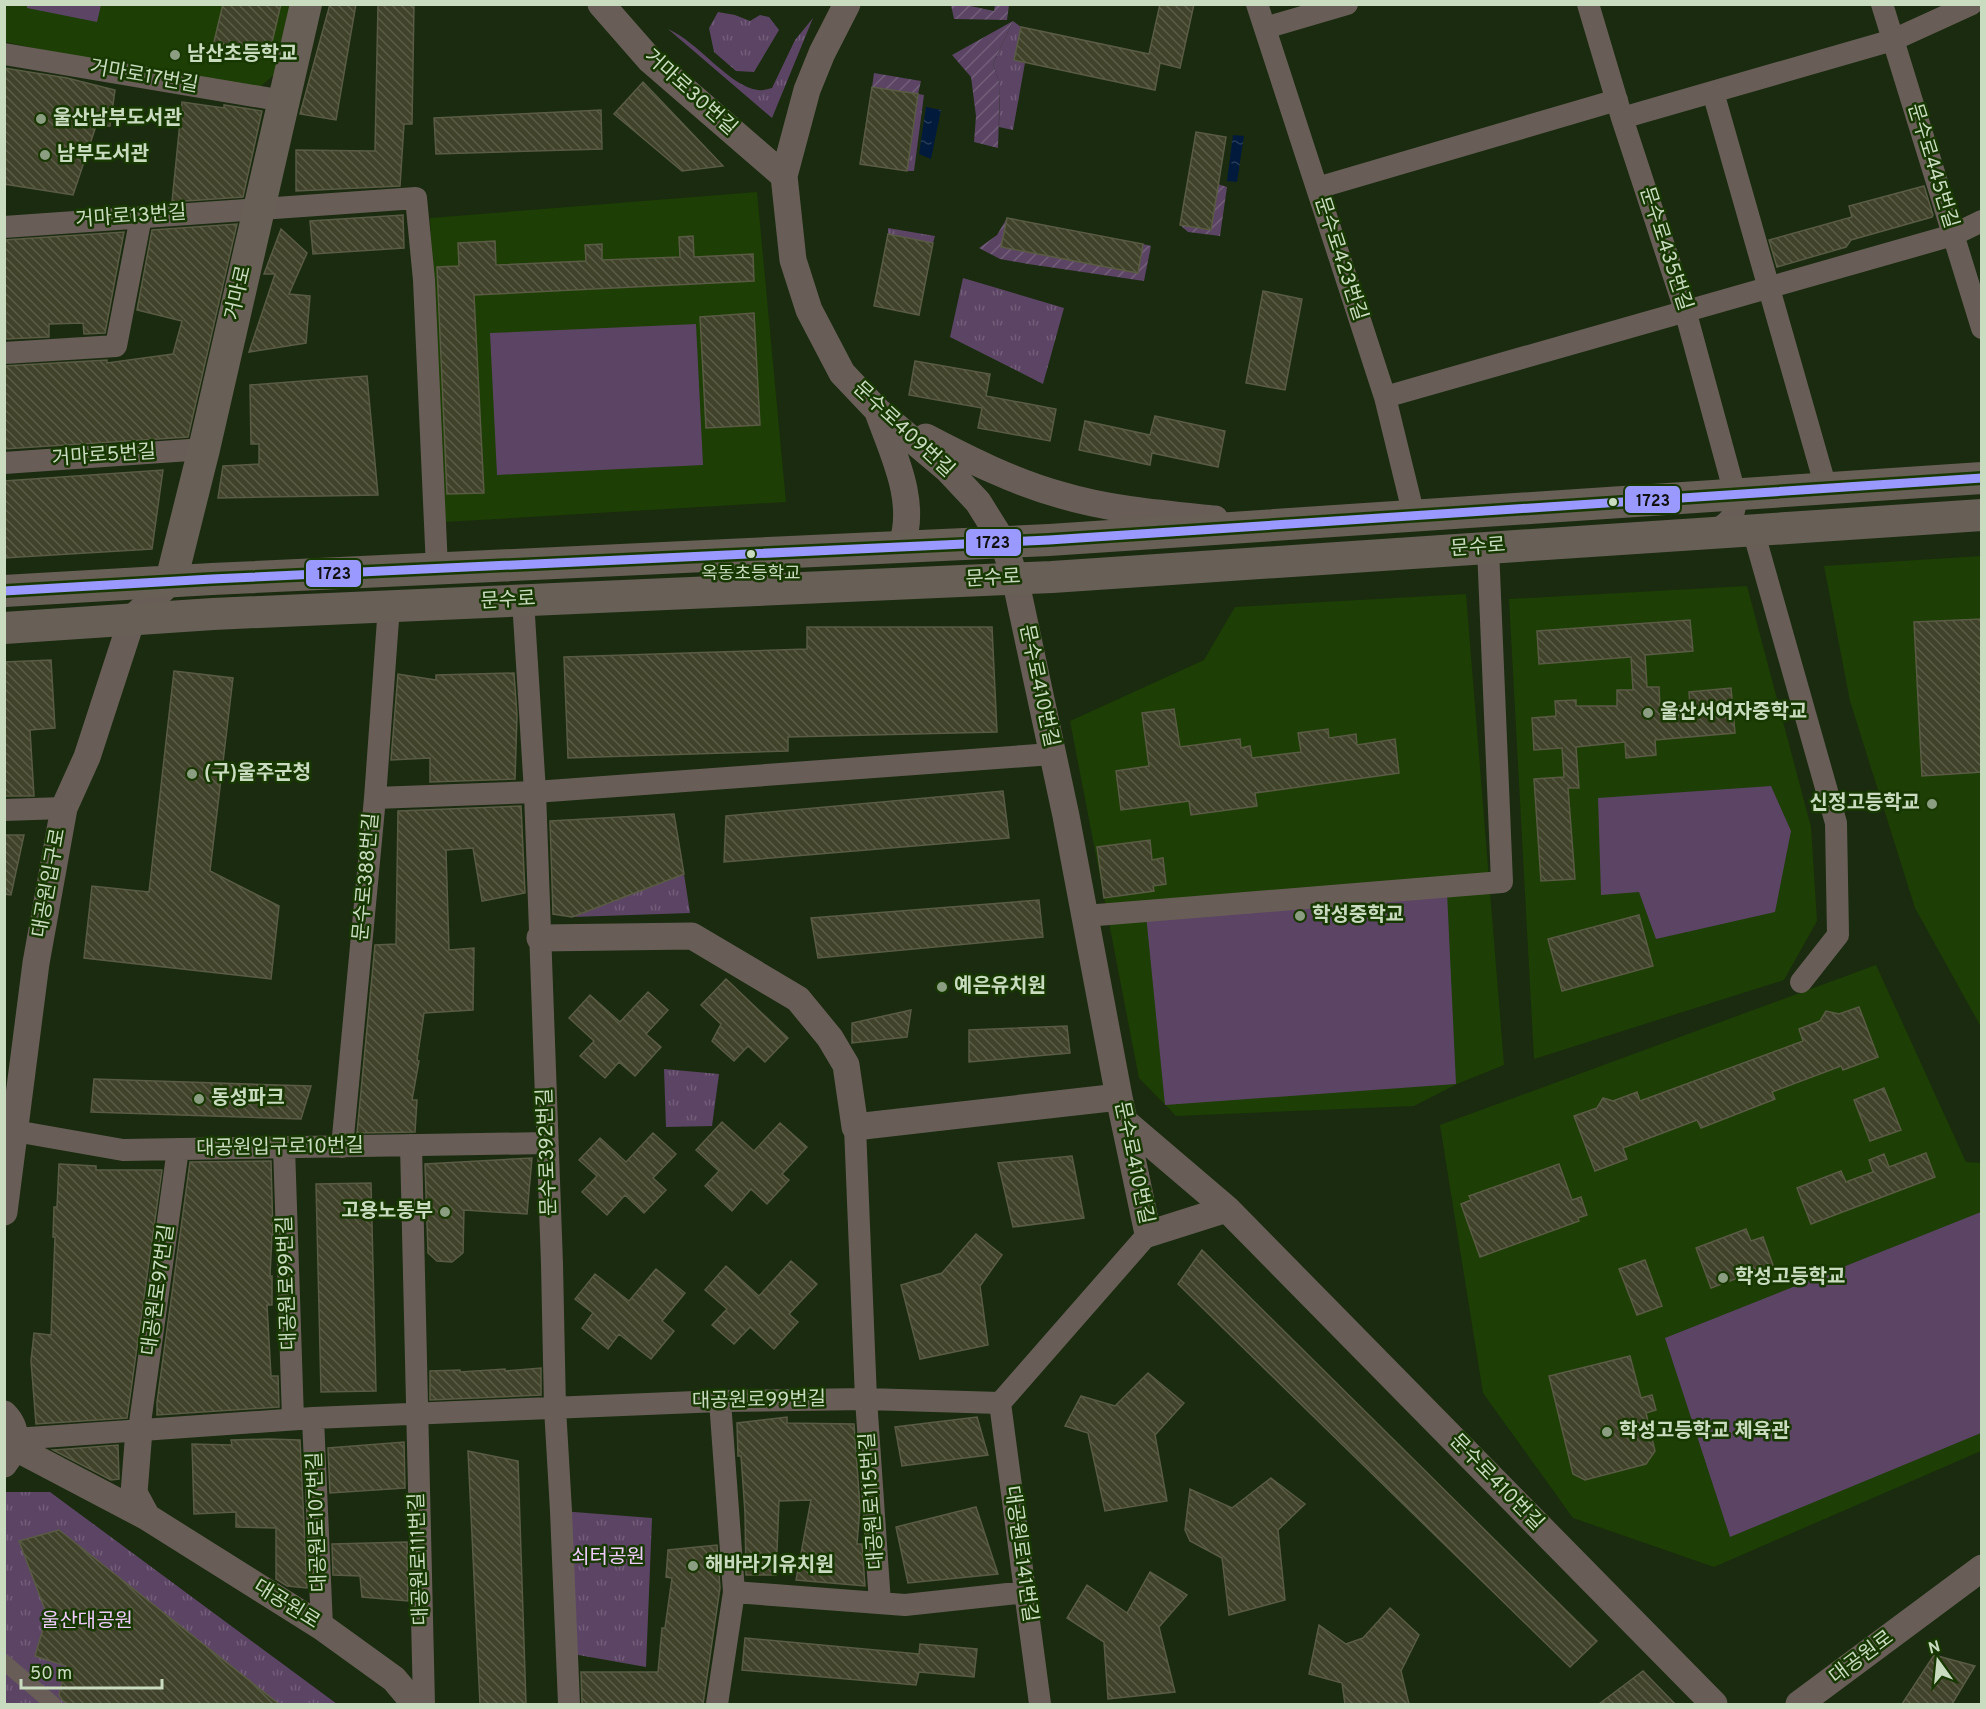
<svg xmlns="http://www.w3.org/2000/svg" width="1986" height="1709" font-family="Overpass,'Noto Sans KR',sans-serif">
	<defs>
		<pattern id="grass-tufts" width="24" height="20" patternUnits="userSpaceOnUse" patternTransform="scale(1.5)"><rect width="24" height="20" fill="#5c4465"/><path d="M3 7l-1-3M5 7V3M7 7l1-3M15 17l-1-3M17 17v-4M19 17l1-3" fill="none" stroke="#725e79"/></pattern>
		<pattern id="garden-furrows" width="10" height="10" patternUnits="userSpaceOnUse" patternTransform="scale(1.5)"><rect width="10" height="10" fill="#5c4465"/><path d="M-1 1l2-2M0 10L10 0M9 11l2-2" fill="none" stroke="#725e79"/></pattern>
		<pattern id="water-ripples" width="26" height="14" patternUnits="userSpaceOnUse" patternTransform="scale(1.5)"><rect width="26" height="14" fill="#021a3b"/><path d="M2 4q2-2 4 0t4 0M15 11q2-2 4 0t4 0" fill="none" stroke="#263b56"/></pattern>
		<pattern id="building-back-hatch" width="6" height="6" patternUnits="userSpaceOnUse" patternTransform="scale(1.5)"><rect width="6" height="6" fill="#404229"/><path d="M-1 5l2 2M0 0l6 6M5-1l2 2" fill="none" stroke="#5a5d46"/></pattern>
	</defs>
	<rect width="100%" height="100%" fill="#1a2b0f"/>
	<path fill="#1d3e04" d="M4 5H292L283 67 253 93 5 42Z
		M757 192 786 502 444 522 430 218Z
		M1981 556V1027L1915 908 1850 701 1824 566Z
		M1747 586 1811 827 1817 921 1784 980 1534 1059 1509 599Z
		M1466 594 1504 1065 1457 1084 1414 1106 1176 1116 1139 1078 1070 721 1204 660 1235 607Z
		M1876 965 1966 1162 1981 1163V1451L1714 1567 1573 1518 1483 1393 1440 1125Z"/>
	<path fill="url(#grass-tufts)" d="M718 12 735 15 750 21 760 15 769 17 779 30 754 72 736 71 714 52 709 28Z
		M813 18 772 118 668 29C697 41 730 87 758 90 762 91 768 89 772 88L795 40Z
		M1013 21 1021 27 1014 60 1025 63 1013 130 999 127 1000 85 993 64Z
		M918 94 924 95 914 171H907Z
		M888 228 935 236 933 243 888 234Z
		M963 278 1064 308 1043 384 950 337Z
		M684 874 690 913 572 917Z
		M664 1069 719 1074 712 1126 666 1127Z
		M5 1492H50L337 1704H5Z
		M561 1511 652 1518 646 1667 567 1653Z"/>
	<path fill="url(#garden-furrows)" d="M951 5H966L994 11 995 5H1009L1007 20 954 19Z
		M1013 21 993 64 1000 85 998 148 974 142 976 116 971 77 952 55Z
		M874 73 921 81 918 94 872 87Z
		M1218 184 1227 187 1220 236 1188 232 1180 225 1211 230Z
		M1007 218 1002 247 1137 273 1143 244 1151 246 1144 281 1028 264 1000 259 979 248 997 235Z"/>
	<path fill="#5c4465" d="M27 5V4L101 5 97 22 27 8Z
		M696 324 703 465 497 475 490 333Z
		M1771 786 1791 831 1775 912 1656 939 1639 892 1601 895 1598 798Z
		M1447 892 1456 1084 1165 1105 1146 915Z
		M1981 1212V1433L1730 1537 1665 1338Z"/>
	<path fill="url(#water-ripples)" d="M926 107 941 110 931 159 919 154Z
		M1233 135 1244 136 1237 182 1227 181Z"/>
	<path fill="url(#building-back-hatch)" stroke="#5a5b44" stroke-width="1.5" d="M223 4H281L268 59 213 46Z
		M330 4H356L336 120 300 114Z
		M378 4H414L412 124H404L400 186 296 191V150L375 151Z
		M1160 4H1194L1180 68 1160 63 1155 90 1014 60 1021 27 1149 54Z
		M4 68 67 78 115 90 110 126H96L73 195 4 184Z
		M643 82 723 166 682 171 614 114Z
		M872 87 918 94 907 171 860 164Z
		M182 102 224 108V105L262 111 243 197 172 202Z
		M601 110 602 149 436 154 434 118Z
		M1196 132 1226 137 1211 230 1180 225Z
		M1924 186 1933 215 1932 217 1851 240 1846 247 1777 267 1769 240 1852 217 1849 206Z
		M403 215 404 248 313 254 310 221Z
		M1007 218 1143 244 1138 273 1001 247Z
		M237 224 188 437 4 449V366L107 360V363L173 354 182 321 137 310 152 230Z
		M281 229 307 253 289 294 310 296 306 343 249 352 275 274H264Z
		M124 232 105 333 84 334 83 323 49 324V337L6 339 4 240Z
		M888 234 933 243 919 315 874 306Z
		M693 236 694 257 753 254 754 281 474 295 484 493 447 494 437 267 459 266 458 243 495 241 496 265 586 261 585 245 602 244V260L680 257 679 237Z
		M1263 291 1302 299 1285 390 1246 383Z
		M754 313 760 425 706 428 700 317Z
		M915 361 990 374 986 396 1056 409 1050 441 978 428 982 408 909 395Z
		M367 376 378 495 218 498 223 466 259 464V444H251L250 385Z
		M1155 416 1225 431 1218 467 1152 453 1150 465 1079 450 1085 421 1150 435Z
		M163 470 152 549 4 558V481Z
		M1982 619V772L1922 776 1914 622Z
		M1690 620 1693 651 1645 655 1647 687H1659L1660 707 1690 705 1689 692 1731 688 1735 733 1655 740 1656 755 1626 758 1625 742 1576 747 1579 788H1568L1575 879 1541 881 1534 779 1564 777 1562 748 1534 750 1532 718 1556 716 1555 701 1576 700V706H1617V690H1633L1631 657 1539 664 1537 631Z
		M807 627H992L997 732 788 737V751L568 758 564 657 807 649Z
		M51 660 55 728 30 730 34 796H4V662Z
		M174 671 233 678 210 871 279 906 271 979 84 958 92 886 149 892Z
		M514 673 517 715 515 779 430 782V758L391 760 398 674 436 680V675Z
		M1174 709 1180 747 1240 739 1241 748 1250 746 1252 758 1301 752 1298 733 1328 729 1329 738 1356 734 1357 745 1395 739 1399 773 1255 793 1257 806 1191 815 1189 801 1121 810 1116 771 1149 766 1142 713Z
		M1003 791 1009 838 724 862 726 816Z
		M521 806 525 893 482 901 473 848 446 850 449 950 474 948 473 1010 424 1013 417 1060 419 1061 412 1100H417L415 1132 357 1133 375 945 396 944 398 811Z
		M674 814 684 874 572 917 553 914 550 821Z
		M4 835H24L11 895 4 894Z
		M1150 840 1152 860 1163 858 1166 884 1153 886 1154 891 1104 898 1097 847Z
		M1039 900 1043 937 818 958 811 918Z
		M1639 915 1653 966 1562 991 1548 939Z
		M726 979 788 1038 765 1062 748 1046 734 1061 712 1041 721 1024 701 1005Z
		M648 992 668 1010 646 1034 661 1047 635 1076 619 1062 605 1078 580 1056 594 1041 569 1018 590 995 620 1022Z
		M1859 1007 1878 1057 1843 1070 1841 1066 1772 1092 1775 1099 1701 1128 1697 1120 1623 1148 1627 1159 1595 1171 1574 1116 1597 1108 1603 1098 1613 1101 1637 1092 1640 1101 1803 1041 1799 1029 1820 1021 1826 1011 1839 1014Z
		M911 1010 907 1037 852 1043V1023Z
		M1067 1026 1070 1053 969 1062V1030Z
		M94 1079 311 1086 301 1119 91 1112Z
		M1884 1088 1901 1130 1870 1141 1854 1100Z
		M722 1122 754 1151 780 1123 807 1147 782 1174 789 1180 767 1204 751 1189 732 1211 705 1186 719 1171 696 1150Z
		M653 1133 676 1154 653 1178 666 1190 644 1213 625 1195 607 1215 582 1192 597 1176 579 1160 600 1138 626 1162Z
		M1926 1153 1935 1177 1811 1224 1797 1188 1841 1171 1846 1182 1873 1172 1869 1160 1884 1154 1889 1167Z
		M1072 1156 1084 1218 1013 1227 998 1163Z
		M532 1158 527 1214 464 1210 463 1253 452 1262 437 1261 428 1253 425 1164Z
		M271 1161 273 1235H272L270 1276H272V1305H267L271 1376H278L279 1407 157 1415V1402L190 1162Z
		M59 1164 96 1166V1170H162L127 1418 36 1424 31 1361 34 1333 51 1335 55 1237H53L54 1207H57Z
		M1559 1164 1572 1200 1581 1197 1587 1215 1578 1218 1579 1221 1480 1257 1461 1204 1471 1200 1469 1196Z
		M371 1183 376 1391 321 1392 316 1184Z
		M1746 1229 1751 1241 1763 1237 1773 1265 1711 1288 1696 1248Z
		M976 1234 1002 1255 980 1286 988 1345 920 1359 901 1285 942 1273Z
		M1202 1250 1597 1641 1570 1667 1178 1284Z
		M1645 1260 1662 1306 1637 1315 1619 1269Z
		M791 1261 817 1284 789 1314 798 1322 774 1349 750 1327 734 1344 712 1325 727 1309 705 1290 726 1266 759 1296Z
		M656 1269 685 1293 662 1321 674 1331 651 1359 619 1334 608 1349 582 1328 593 1313 575 1299 595 1274 629 1301Z
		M1630 1356 1641 1398 1652 1395 1656 1410 1646 1413 1655 1451 1646 1464 1585 1480 1573 1474 1549 1376Z
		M541 1368V1395L430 1400V1371L460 1370V1372L505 1369V1371Z
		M1148 1373 1184 1403 1155 1435 1167 1501 1105 1511 1088 1433 1065 1426 1081 1396 1115 1406Z
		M787 1417V1423L854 1424 860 1507 857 1544H862L865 1586 796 1580 811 1500 779 1501 776 1575H746L745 1513 741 1456H738L737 1423Z
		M977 1417 988 1455 902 1466 895 1427Z
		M268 1439 300 1440 307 1588 287 1586 276 1579V1528L236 1527V1512L194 1514 192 1444 232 1445 231 1440Z
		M404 1442 405 1488 330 1493 328 1448Z
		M118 1445 119 1479 111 1480 53 1450Z
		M468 1451 518 1461 526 1704H480Z
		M1271 1478 1305 1504 1278 1530 1285 1600 1229 1615 1222 1558 1190 1541 1185 1530 1190 1489 1232 1508Z
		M976 1507 998 1574 908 1583 896 1527Z
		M59 1530 279 1704H69L63 1701 59 1695 66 1666 35 1656 47 1615 19 1541Z
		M407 1542 408 1601 362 1597 360 1576 333 1575 332 1544Z
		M717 1545 720 1588 703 1704H582L581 1672H658L662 1628H665L672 1578 666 1577 668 1550Z
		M1150 1572 1187 1595 1159 1627 1175 1692 1108 1699 1104 1642 1067 1618 1087 1585 1127 1613Z
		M1390 1608 1419 1635 1401 1671 1409 1704H1345L1342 1683 1309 1674 1319 1625 1346 1644 1363 1638Z
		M745 1638 919 1654 920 1644 977 1649 974 1677 919 1672 916 1685 742 1670Z
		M1934 1655 1975 1666 1952 1704H1902Z
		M1643 1671 1675 1704H1599Z"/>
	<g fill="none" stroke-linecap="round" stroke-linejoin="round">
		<path stroke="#685e57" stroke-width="16" d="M4 1662 53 1704"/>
		<path stroke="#685e57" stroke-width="22" d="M1257 4 1385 397 1414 516
			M1588 4 1622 118 1685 310 1735 494C1738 515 1728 525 1710 532
			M1882 4 1982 328
			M1265 28 1347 4
			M4 54 284 101
			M1713 92 1826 488
			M1622 118 1893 40 1972 4
			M1317 188 1617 100
			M4 227 416 198 424 280 437 568
			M4 353 116 346 141 217
			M1385 397 1953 235 1982 221
			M4 463 204 449
			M1753 530 1836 823 1838 935 1801 982
			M523 600 535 792 552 1264 555 1408 561 1511 569 1704
			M375 798 535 792 1052 754
			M4 810 64 808
			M1085 916 1502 882 1488 548
			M855 1127 866 1399 880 1603
			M15 1131 123 1150 547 1143
			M411 1145 424 1704
			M284 1147 293 1419
			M342 1147 375 798 389 606
			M1000 1403 1040 1704
			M313 1418 322 1627
			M139 1430 178 1149
			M15 1439 313 1418 720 1401 866 1399 1000 1403 1148 1234
			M734 1592 905 1605 1026 1592
			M717 1704 734 1592 720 1401"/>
		<path stroke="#685e57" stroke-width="27" d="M601 4 650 60 784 176
			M847 4 822 53 807 90 784 176 793 260 809 310 842 373 878 411 948 470 978 502 1003 542 1015 578 1066 816 1119 1097 1148 1234 1227 1209 1714 1704
			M878 412C893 454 918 502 901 547
			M926 437C970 460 1014 482 1061 495 1111 510 1164 514 1215 519
			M540 938 692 936 798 999 830 1038 846 1065 855 1127 1119 1097
			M1125 1122 1227 1209
			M4 1212 36 963 64 808 87 757 132 619 171 581
			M4 1414C19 1429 17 1448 4 1464
			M139 1430 134 1493 147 1517
			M14 1447 147 1517 322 1627 394 1679 415 1704
			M1799 1704 1982 1568"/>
		<path stroke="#685f56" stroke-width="32" d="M171 581 204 449 306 4
			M4 591 212 579 1049 540 1982 478
			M4 628 213 614 1052 577 1982 515"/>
		<defs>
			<path id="bus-1" d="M4 591 212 579 1049 540 1982 478"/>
		</defs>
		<use href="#bus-1" stroke="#183802" stroke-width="14"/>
		<use href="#bus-1" stroke="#99f" stroke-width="9"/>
	</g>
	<g fill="#8c9e82" stroke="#183802" stroke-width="2">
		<circle cx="175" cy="55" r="6"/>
		<circle cx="41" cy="119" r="6"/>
		<circle cx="45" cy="155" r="6"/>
		<circle cx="1648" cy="713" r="6"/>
		<circle cx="192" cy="774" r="6"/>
		<circle cx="1932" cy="804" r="6"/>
		<circle cx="1300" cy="916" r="6"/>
		<circle cx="942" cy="987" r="6"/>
		<circle cx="199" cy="1099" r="6"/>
		<circle cx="445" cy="1212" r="6"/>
		<circle cx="1723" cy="1278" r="6"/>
		<circle cx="1607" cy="1432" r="6"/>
		<circle cx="693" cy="1566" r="6"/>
	</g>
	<g fill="#c9dcc0" stroke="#183802" stroke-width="2">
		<circle cx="1613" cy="502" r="5"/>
		<circle cx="751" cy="554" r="5"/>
	</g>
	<g text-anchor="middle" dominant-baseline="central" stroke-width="5" stroke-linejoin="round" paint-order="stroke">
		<g font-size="18" fill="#c9dcc0" stroke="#183802">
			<text x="751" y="574">옥동초등학교</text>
		</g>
		<g font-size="20" font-weight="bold" fill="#c9dcc0" stroke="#183802" text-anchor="start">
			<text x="187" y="55">남산초등학교</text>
			<text x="53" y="119">울산남부도서관</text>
			<text x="57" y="155">남부도서관</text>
			<text x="1660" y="713">울산서여자중학교</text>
			<text x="204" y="774">(구)울주군청</text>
			<text x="1920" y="804" text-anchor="end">신정고등학교</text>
			<text x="1312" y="916">학성중학교</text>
			<text x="954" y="987">예은유치원</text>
			<text x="211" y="1099">동성파크</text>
			<text x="433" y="1212" text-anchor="end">고용노동부</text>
			<text x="1735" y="1278">학성고등학교</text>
			<text x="1619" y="1432">학성고등학교 체육관</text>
			<text x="705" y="1566">해바라기유치원</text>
		</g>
		<g font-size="20" fill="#c9dcc0" stroke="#183802">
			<text transform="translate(144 77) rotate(10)">거마로17번길</text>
			<text transform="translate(690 93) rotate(42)">거마로30번길</text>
			<text transform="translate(1932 166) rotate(73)">문수로445번길</text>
			<text transform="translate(131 217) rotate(-4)">거마로13번길</text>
			<text transform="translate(1665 249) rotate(72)">문수로435번길</text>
			<text transform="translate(1340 259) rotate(72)">문수로423번길</text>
			<text transform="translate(239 293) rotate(-77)">거마로</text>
			<text transform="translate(903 430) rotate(43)">문수로409번길</text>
			<text transform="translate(104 456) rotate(-4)">거마로5번길</text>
			<text transform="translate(1478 548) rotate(-4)">문수로</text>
			<text transform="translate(993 579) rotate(-3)">문수로</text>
			<text transform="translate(508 601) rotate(-3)">문수로</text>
			<text transform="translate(1038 686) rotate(78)">문수로410번길</text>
			<text transform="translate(367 877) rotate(-85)">문수로388번길</text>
			<text transform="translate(50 883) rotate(-80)">대공원입구로</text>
			<text transform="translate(280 1148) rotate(-1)">대공원입구로10번길</text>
			<text transform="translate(548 1152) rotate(-92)">문수로392번길</text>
			<text transform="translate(1133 1163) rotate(78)">문수로410번길</text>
			<text transform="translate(288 1283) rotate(-92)">대공원로99번길</text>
			<text transform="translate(159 1290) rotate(-82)">대공원로97번길</text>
			<text transform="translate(759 1401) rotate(-1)">대공원로99번길</text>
			<text transform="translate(1496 1483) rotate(46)">문수로410번길</text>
			<text transform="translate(873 1501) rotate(-94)">대공원로115번길</text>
			<text transform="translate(318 1522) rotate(-92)">대공원로107번길</text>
			<text transform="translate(1020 1554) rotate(82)">대공원로141번길</text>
			<text transform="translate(420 1559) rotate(-92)">대공원로111번길</text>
			<text transform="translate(286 1605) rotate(32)">대공원로</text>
			<text transform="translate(1862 1658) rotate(-37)">대공원로</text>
		</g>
		<g font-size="20" fill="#efcbfe" stroke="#183802">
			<text x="608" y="1558">쇠터공원</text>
			<text x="87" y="1622">울산대공원</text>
		</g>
	</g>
	<g stroke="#183802" stroke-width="2">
		<rect x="1624" y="485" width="57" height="29" rx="6" fill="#99f"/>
		<rect x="965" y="528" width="57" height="29" rx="6" fill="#99f"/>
		<rect x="305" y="559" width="57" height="29" rx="6" fill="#99f"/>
	</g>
	<g font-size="16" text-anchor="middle" font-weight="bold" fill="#111">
		<text x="1653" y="506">1723</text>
		<text x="993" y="548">1723</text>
		<text x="334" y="579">1723</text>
	</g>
	<rect width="1986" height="1709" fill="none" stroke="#c9dcc0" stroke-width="12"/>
	<g transform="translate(1938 1661) rotate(345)" stroke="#183802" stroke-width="4.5" paint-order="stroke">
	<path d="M0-4.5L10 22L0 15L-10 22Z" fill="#c9dcc0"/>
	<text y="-9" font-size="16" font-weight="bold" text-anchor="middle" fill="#c9dcc0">N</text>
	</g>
	<path d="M21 1679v9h141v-9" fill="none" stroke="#c9dcc0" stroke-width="3"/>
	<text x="30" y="1679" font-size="18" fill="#c9dcc0" stroke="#183802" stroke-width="4.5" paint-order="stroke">50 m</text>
</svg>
